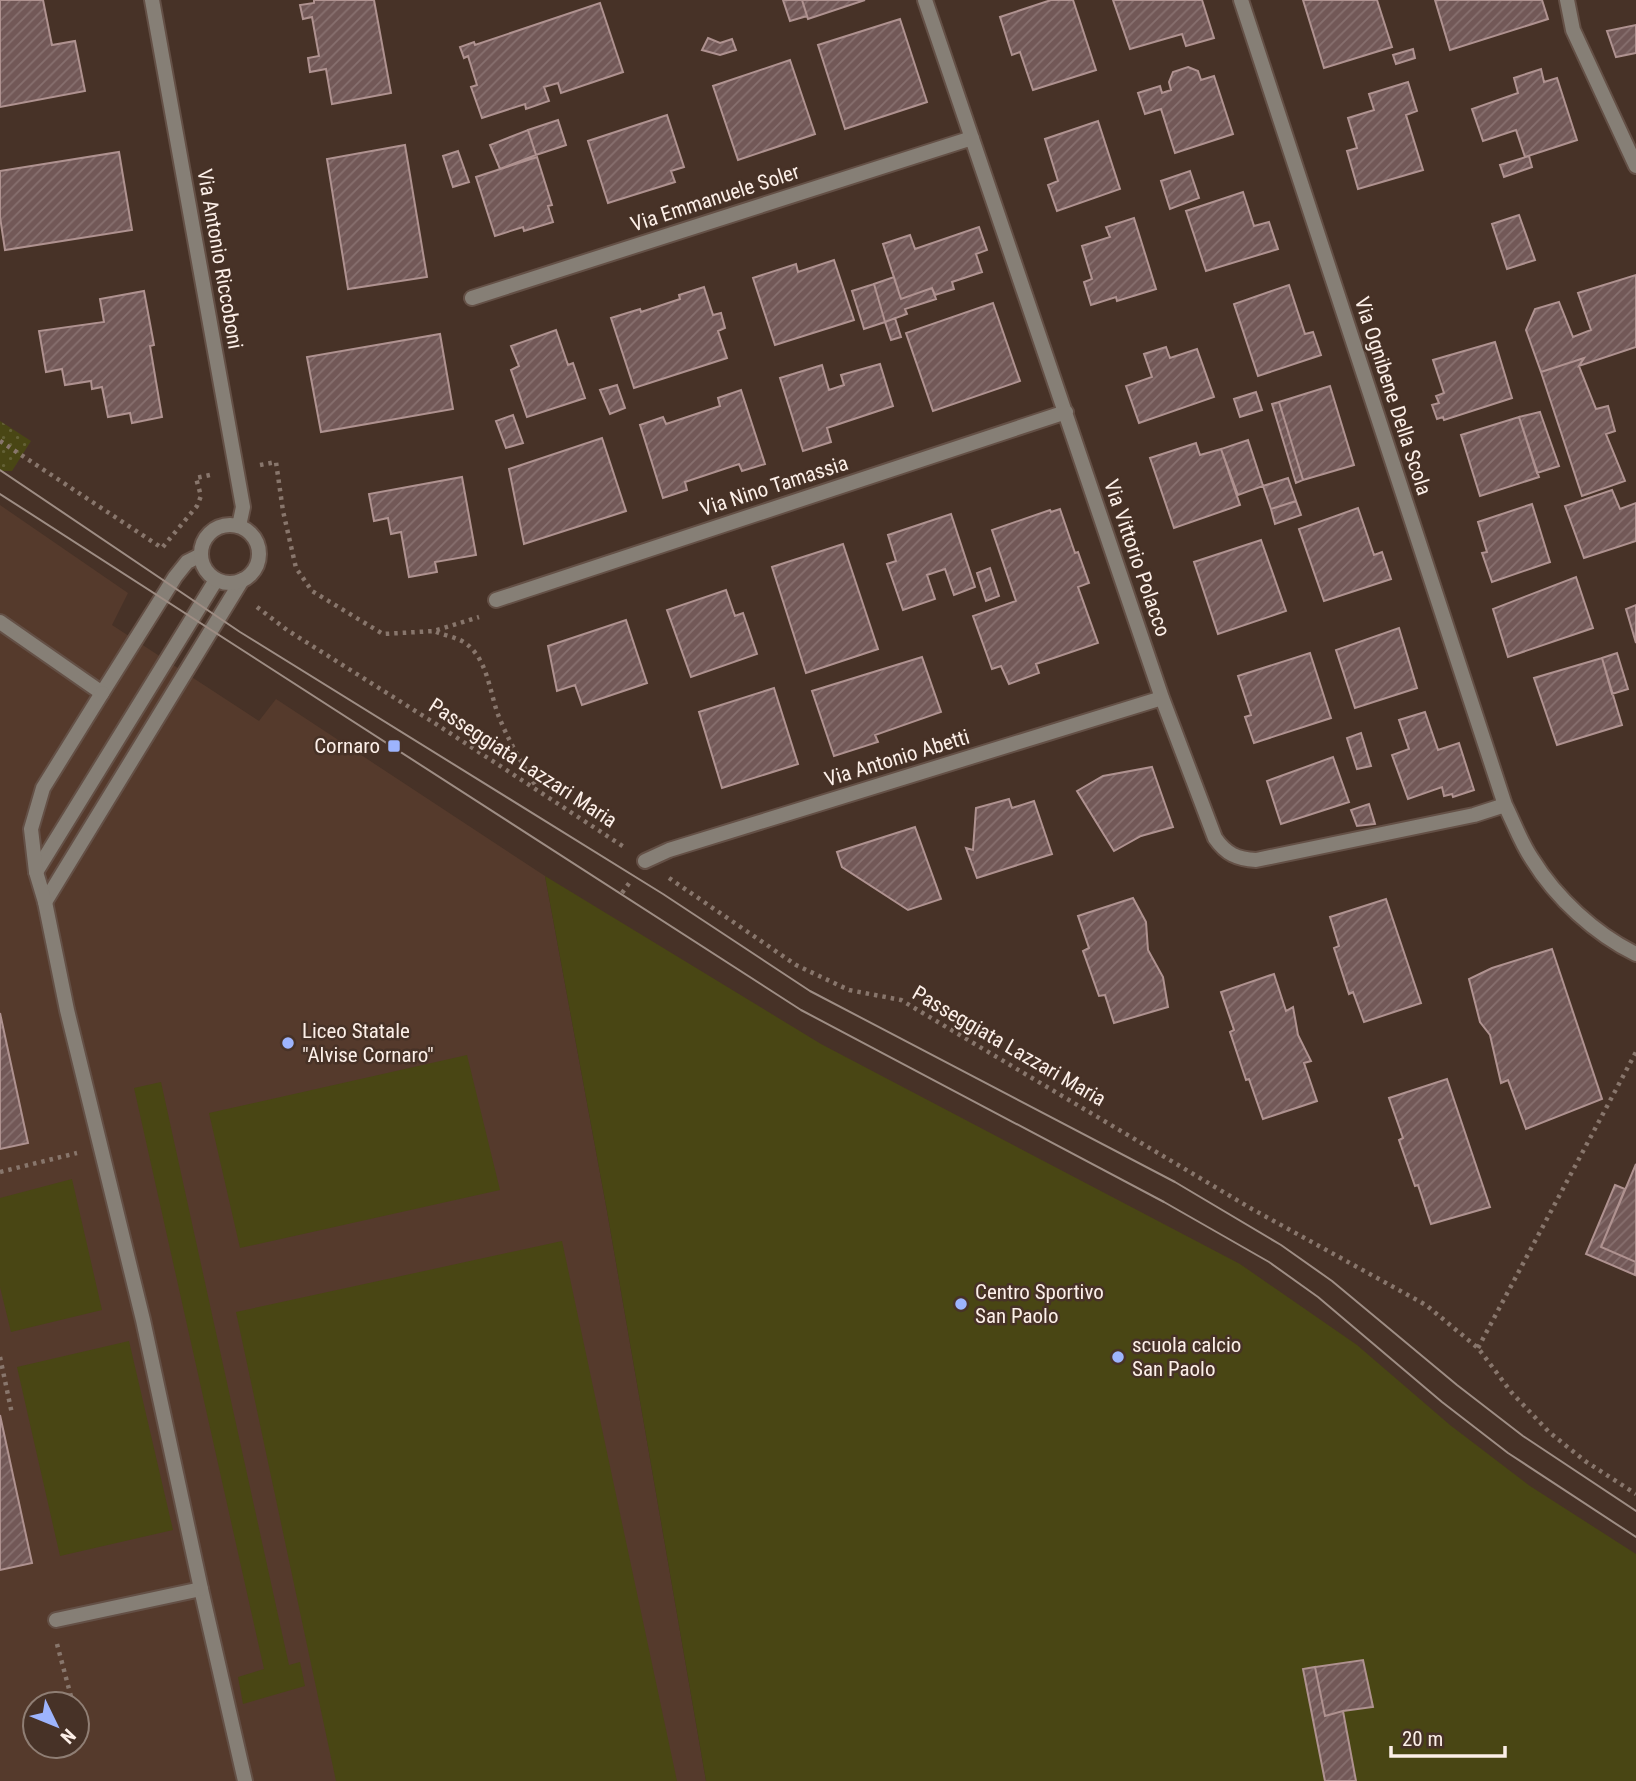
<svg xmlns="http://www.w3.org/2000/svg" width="1636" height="1781" font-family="'Roboto Condensed',sans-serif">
	<defs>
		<pattern id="park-dots" width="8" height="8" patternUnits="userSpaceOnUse" patternTransform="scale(1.75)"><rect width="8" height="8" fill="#494614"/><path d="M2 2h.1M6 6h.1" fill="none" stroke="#646136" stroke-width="1.8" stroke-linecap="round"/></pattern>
		<pattern id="building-hatch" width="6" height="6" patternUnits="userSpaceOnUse" patternTransform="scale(1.75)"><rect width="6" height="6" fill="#725857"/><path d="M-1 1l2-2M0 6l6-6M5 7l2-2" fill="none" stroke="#87706f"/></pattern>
	</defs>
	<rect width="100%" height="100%" fill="#473227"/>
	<path fill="#553a2c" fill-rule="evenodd" d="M0 505 128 593 112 625 259 721 276 699 545 876 607 1211 706 1781H0ZM35 1704H77V1746H35Z"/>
	<path fill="#494614" d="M545 876 821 1044 1240 1264 1357 1345 1450 1425 1530 1486 1636 1554V1781H706L607 1211Z
		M467 1055 500 1190 240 1248 209 1113Z
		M161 1082 289 1665 300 1662 305 1686 243 1704 238 1677 264 1669 134 1088Z
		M72 1179 102 1310 11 1332 0 1287V1198Z
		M562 1241 677 1781H336L236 1312Z
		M129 1341 173 1530 60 1556 17 1367Z"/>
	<path fill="url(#park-dots)" d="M0 421 31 441 12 471H0Z"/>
	<path fill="url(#building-hatch)" stroke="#af9290" stroke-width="2" d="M0 0H43L52 45 75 41 85 91 0 107Z
		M314 0H374L391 93 332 104 326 69 310 72 308 58 319 56 312 17 303 19 300 5 314 3Z
		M783 0H802L807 16 790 21Z
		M802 0H865L808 19Z
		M1051 0H1073L1096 70 1033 90 1020 52 1012 55 1000 17Z
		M1113 0H1202L1214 38 1186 46 1182 34 1130 49Z
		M1303 0H1377L1392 47 1324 68Z
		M1435 0H1542L1548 19 1450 50Z
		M600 3 623 72 561 93 558 83 544 87 549 101 526 109 525 104 482 118 471 87 477 85 468 56 464 58 460 47 474 42 475 45Z
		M900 19 927 102 845 129 818 45Z
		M1636 25V53L1616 57 1607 31Z
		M708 38 720 43 732 39 736 50 720 55 702 50Z
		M1413 49 1415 58 1396 64 1393 55Z
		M790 60 815 134 738 160 713 86Z
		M1188 67 1198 71 1201 80 1214 76 1233 134 1175 153 1161 109 1145 114 1138 93 1160 86 1162 93 1171 90 1169 82 1173 72Z
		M1541 69 1544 82 1557 78 1577 140 1525 157 1516 130 1483 141 1472 109 1518 93 1514 78Z
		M1408 82 1417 111 1406 115 1423 170 1358 189 1347 151 1357 148 1348 118 1374 110 1369 94Z
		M667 115 684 167 671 171 675 182 608 203 588 141Z
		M558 120 566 145 536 155 528 130Z
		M1098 121 1120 189 1057 211 1048 185 1058 181 1045 139Z
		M528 130 536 155 500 169 490 145Z
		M405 145 427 277 348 289 327 159Z
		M458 151 469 182 453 187 443 156Z
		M119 152 132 230 5 250 0 217V171Z
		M1529 156 1532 167 1504 177 1500 165Z
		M537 157 552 205 548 206 553 222 524 231 523 227 495 236 476 177Z
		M1190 171 1199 198 1170 209 1161 181Z
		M1243 192 1254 226 1269 222 1278 249 1206 271 1186 211Z
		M1519 215 1535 260 1507 269 1492 224Z
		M1134 218 1156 289 1117 301 1116 297 1091 305 1084 282 1092 279 1082 246 1110 237 1106 227Z
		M979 227 987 250 976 254 982 272 952 282 954 289 935 295 932 288 901 299 883 244 910 235 915 249Z
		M834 260 854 320 775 345 753 278 796 264 798 272Z
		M1636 275V347L1579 366 1584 358 1541 372 1526 330 1535 309 1559 302 1573 337 1591 330 1578 293Z
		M894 277 901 299 932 288 936 299 905 309 907 314 885 322 874 284Z
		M874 284 885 322 864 329 852 291Z
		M1289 285 1305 334 1313 332 1321 355 1258 376 1234 304Z
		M704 287 713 315 721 313 725 328 718 331 727 358 634 388 611 318 640 309 641 312 680 299 679 295Z
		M144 291 154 345 150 346 162 417 132 423 130 413 108 417 102 387 92 389 91 381 65 385 62 369 46 372 39 331 104 322 100 299Z
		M993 303 1020 381 933 411 906 333Z
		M895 318 901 337 891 340 885 322Z
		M556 330 568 365 573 363 585 398 527 417 511 370 519 366 511 346Z
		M440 334 453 409 321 432 307 357Z
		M1495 342 1512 398 1444 420 1443 417 1437 419 1432 405 1439 403 1436 396 1444 393 1433 360Z
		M1166 347 1170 358 1197 349 1214 397 1139 423 1126 386 1152 377 1144 354Z
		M1584 358 1579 366 1596 409 1608 406 1615 431 1606 434 1625 481 1582 496 1541 372Z
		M880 364 893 406 827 428 831 442 803 451 780 378 822 365 829 390 844 385 841 375Z
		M617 385 625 408 610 414 600 390Z
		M1330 386 1354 465 1303 480 1279 402Z
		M741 390 765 464 742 471 739 464 685 482 687 490 663 498 640 425 663 417 666 424 720 406 718 398Z
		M1256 392 1262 410 1240 417 1234 399Z
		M1279 402 1303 480 1296 483 1272 404Z
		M1540 412 1559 466 1537 473 1519 417Z
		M513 415 523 443 506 448 496 421Z
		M1519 417 1539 477 1480 496 1461 435Z
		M602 438 626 511 524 544 509 469Z
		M1248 440 1263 486 1238 495 1221 449Z
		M1196 443 1200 455 1221 449 1240 505 1174 528 1150 458Z
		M462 477 476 555 435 562 437 572 409 577 401 532 391 534 388 518 374 521 369 494Z
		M1288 478 1296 501 1271 509 1263 486Z
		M1612 490 1620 509 1636 503V541L1584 558 1565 506Z
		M1296 501 1301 515 1275 524 1271 509Z
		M1532 504 1550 562 1492 582 1482 553 1487 552 1478 522Z
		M1358 508 1374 555 1382 552 1391 579 1324 601 1299 529Z
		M1060 509 1075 553 1078 552 1089 583 1078 587 1098 643 1036 664 1039 673 1009 684 1001 666 992 669 973 616 1016 601 992 530 1050 510 1051 512Z
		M951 514 975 587 954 595 945 569 927 575 935 599 903 610 887 564 896 561 888 535Z
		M1261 540 1286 611 1218 634 1194 562Z
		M843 544 878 649 806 673 772 567Z
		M990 568 999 596 986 601 977 573Z
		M1576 577 1593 628 1508 657 1493 609Z
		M726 590 735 616 743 613 757 654 691 677 667 610Z
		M1636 605V643L1626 609Z
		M626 620 647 683 582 705 575 685 557 691 548 646Z
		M1399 628 1417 688 1355 708 1336 650Z
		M1310 653 1331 718 1254 743 1245 717 1251 715 1238 676Z
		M1617 653 1628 689 1612 694 1602 658Z
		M922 657 941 712 875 735 878 742 834 756 812 691Z
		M1602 658 1622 725 1557 745 1534 678Z
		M774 688 798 764 722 788 699 712Z
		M1425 712 1438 750 1459 743 1474 790 1453 797 1452 794 1444 796 1442 787 1408 799 1392 755 1409 749 1399 720Z
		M1361 733 1371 766 1357 769 1347 738Z
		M1333 757 1349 802 1281 824 1267 781Z
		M1152 767 1173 827 1141 836 1114 851 1077 791 1103 776Z
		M1009 799 1012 808 1034 801 1052 854 977 878 966 848 973 850 976 808Z
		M1369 804 1375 824 1357 826 1351 810Z
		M915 827 941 899 908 910 842 867 837 852Z
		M1133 898 1146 922 1148 950 1163 977 1168 1007 1114 1023 1105 995 1099 996 1083 951 1089 948 1078 916Z
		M1386 899 1421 1003 1364 1022 1353 992 1349 994 1334 948 1339 946 1330 917Z
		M1552 949 1602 1099 1526 1129 1508 1080 1501 1083 1490 1035 1480 1022 1469 979 1492 968Z
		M1274 974 1286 1011 1293 1007 1298 1035 1311 1061 1304 1063 1317 1101 1263 1119 1249 1079 1246 1080 1230 1032 1234 1030 1221 992Z
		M0 1013 28 1143 0 1149Z
		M1447 1079 1490 1207 1431 1224 1418 1185 1415 1186 1399 1140 1403 1138 1389 1098Z
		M1636 1164V1262L1601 1247Z
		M1615 1185 1625 1189 1601 1247 1636 1262 1635 1275 1586 1254Z
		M0 1415 32 1563 0 1570Z
		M1363 1660 1373 1707 1343 1711 1325 1716 1315 1667Z
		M1315 1667 1325 1716 1343 1711 1356 1781H1325L1303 1669Z"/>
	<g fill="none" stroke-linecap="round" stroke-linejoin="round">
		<defs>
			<path id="lane" d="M0 622 102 693 175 577 187 562 201 555
				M36 872 216 580
				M45 902 242 580
				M56 1620 201 1589 245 1781"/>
			<path id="street" d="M152 0 243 507 239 526
				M925 0 1162 698 1215 838C1226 854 1237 859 1256 860L1474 815 1505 805
				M1241 0 1505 805C1514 823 1521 843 1532 859 1556 898 1595 934 1636 954
				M1567 0 1573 30 1636 166
				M472 298 972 138
				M201 554a29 29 0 1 1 58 0a29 29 0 1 1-58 0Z
				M496 600 1066 412
				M102 693 43 788 31 829 36 872 45 902 67 1010 143 1320 201 1589
				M645 861 669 850 1162 698"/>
		</defs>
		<use href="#lane" stroke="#645046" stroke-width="18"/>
		<use href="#street" stroke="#645046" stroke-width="18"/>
		<path stroke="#88766c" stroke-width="4.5" stroke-dasharray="3.5 5" stroke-linecap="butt" d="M0 441 162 548 197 506 201 496 196 478 210 475
			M260 465 276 462 283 511 296 568 312 591 383 634 434 631 479 617
			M257 607 287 630 436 724 624 847
			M436 632C444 635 454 637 462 641 488 656 489 692 499 717 509 742 523 765 537 788
			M669 878 796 965 849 990 901 1000 1252 1209 1426 1305 1478 1348 1512 1393 1549 1432 1585 1461 1636 1494
			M622 893 630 882
			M0 1172 77 1153
			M1478 1348 1636 1052
			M0 1357 12 1414
			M57 1644 73 1704
			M77 1720 79 1726"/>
		<use href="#lane" stroke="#867f76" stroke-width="14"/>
		<use href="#street" stroke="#867f76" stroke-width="14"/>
		<path stroke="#9e8d84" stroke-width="2" d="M0 470 240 632 663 894 810 991 1175 1182 1281 1245 1332 1281 1457 1385 1523 1436 1636 1511
			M0 494 801 1010 1164 1202 1269 1262 1318 1297 1442 1402 1508 1453 1636 1537"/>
	</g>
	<g fill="#9db4fd" stroke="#473227" stroke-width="2.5">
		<rect x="387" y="739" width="14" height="14" rx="3.5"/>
		<circle cx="288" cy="1043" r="7"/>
		<circle cx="961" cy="1304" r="7"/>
		<circle cx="1118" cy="1357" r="7"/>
	</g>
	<g text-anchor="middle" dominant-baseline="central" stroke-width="5" stroke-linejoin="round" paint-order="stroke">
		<g font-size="21" fill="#fcefe8" stroke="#473227">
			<text transform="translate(715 198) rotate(-18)">Via Emmanuele Soler</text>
			<text transform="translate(220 259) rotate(80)">Via Antonio Riccoboni</text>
			<text transform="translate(1393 396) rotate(72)">Via Ognibene Della Scola</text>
			<text transform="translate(774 486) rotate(-18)">Via Nino Tamassia</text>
			<text transform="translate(1137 558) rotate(71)">Via Vittorio Polacco</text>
			<text transform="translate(897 758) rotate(-17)">Via Antonio Abetti</text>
			<text transform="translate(523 763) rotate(33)">Passeggiata Lazzari Maria</text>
			<text transform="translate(1009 1046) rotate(30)">Passeggiata Lazzari Maria</text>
		</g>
		<g font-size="21" fill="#fcefe8" stroke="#473227" text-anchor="start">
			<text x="380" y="746" text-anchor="end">Cornaro</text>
			<text x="302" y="1031">Liceo Statale<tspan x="302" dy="24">"Alvise Cornaro"</tspan></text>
			<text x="975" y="1292">Centro Sportivo<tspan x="975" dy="24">San Paolo</tspan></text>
			<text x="1132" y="1345">scuola calcio<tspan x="1132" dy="24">San Paolo</tspan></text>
		</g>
	</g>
	<g transform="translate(56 1725) rotate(133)"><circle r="33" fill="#473227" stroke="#8f7e74" stroke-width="2"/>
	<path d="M0-5L12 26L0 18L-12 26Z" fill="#9db4fd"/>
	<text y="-10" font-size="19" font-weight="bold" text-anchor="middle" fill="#fcefe8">N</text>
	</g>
	<path d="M1391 1746v10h114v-10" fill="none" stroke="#fcefe8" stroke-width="3.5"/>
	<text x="1402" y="1746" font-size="21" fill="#fcefe8" stroke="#473227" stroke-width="5" paint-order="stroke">20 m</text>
</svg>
